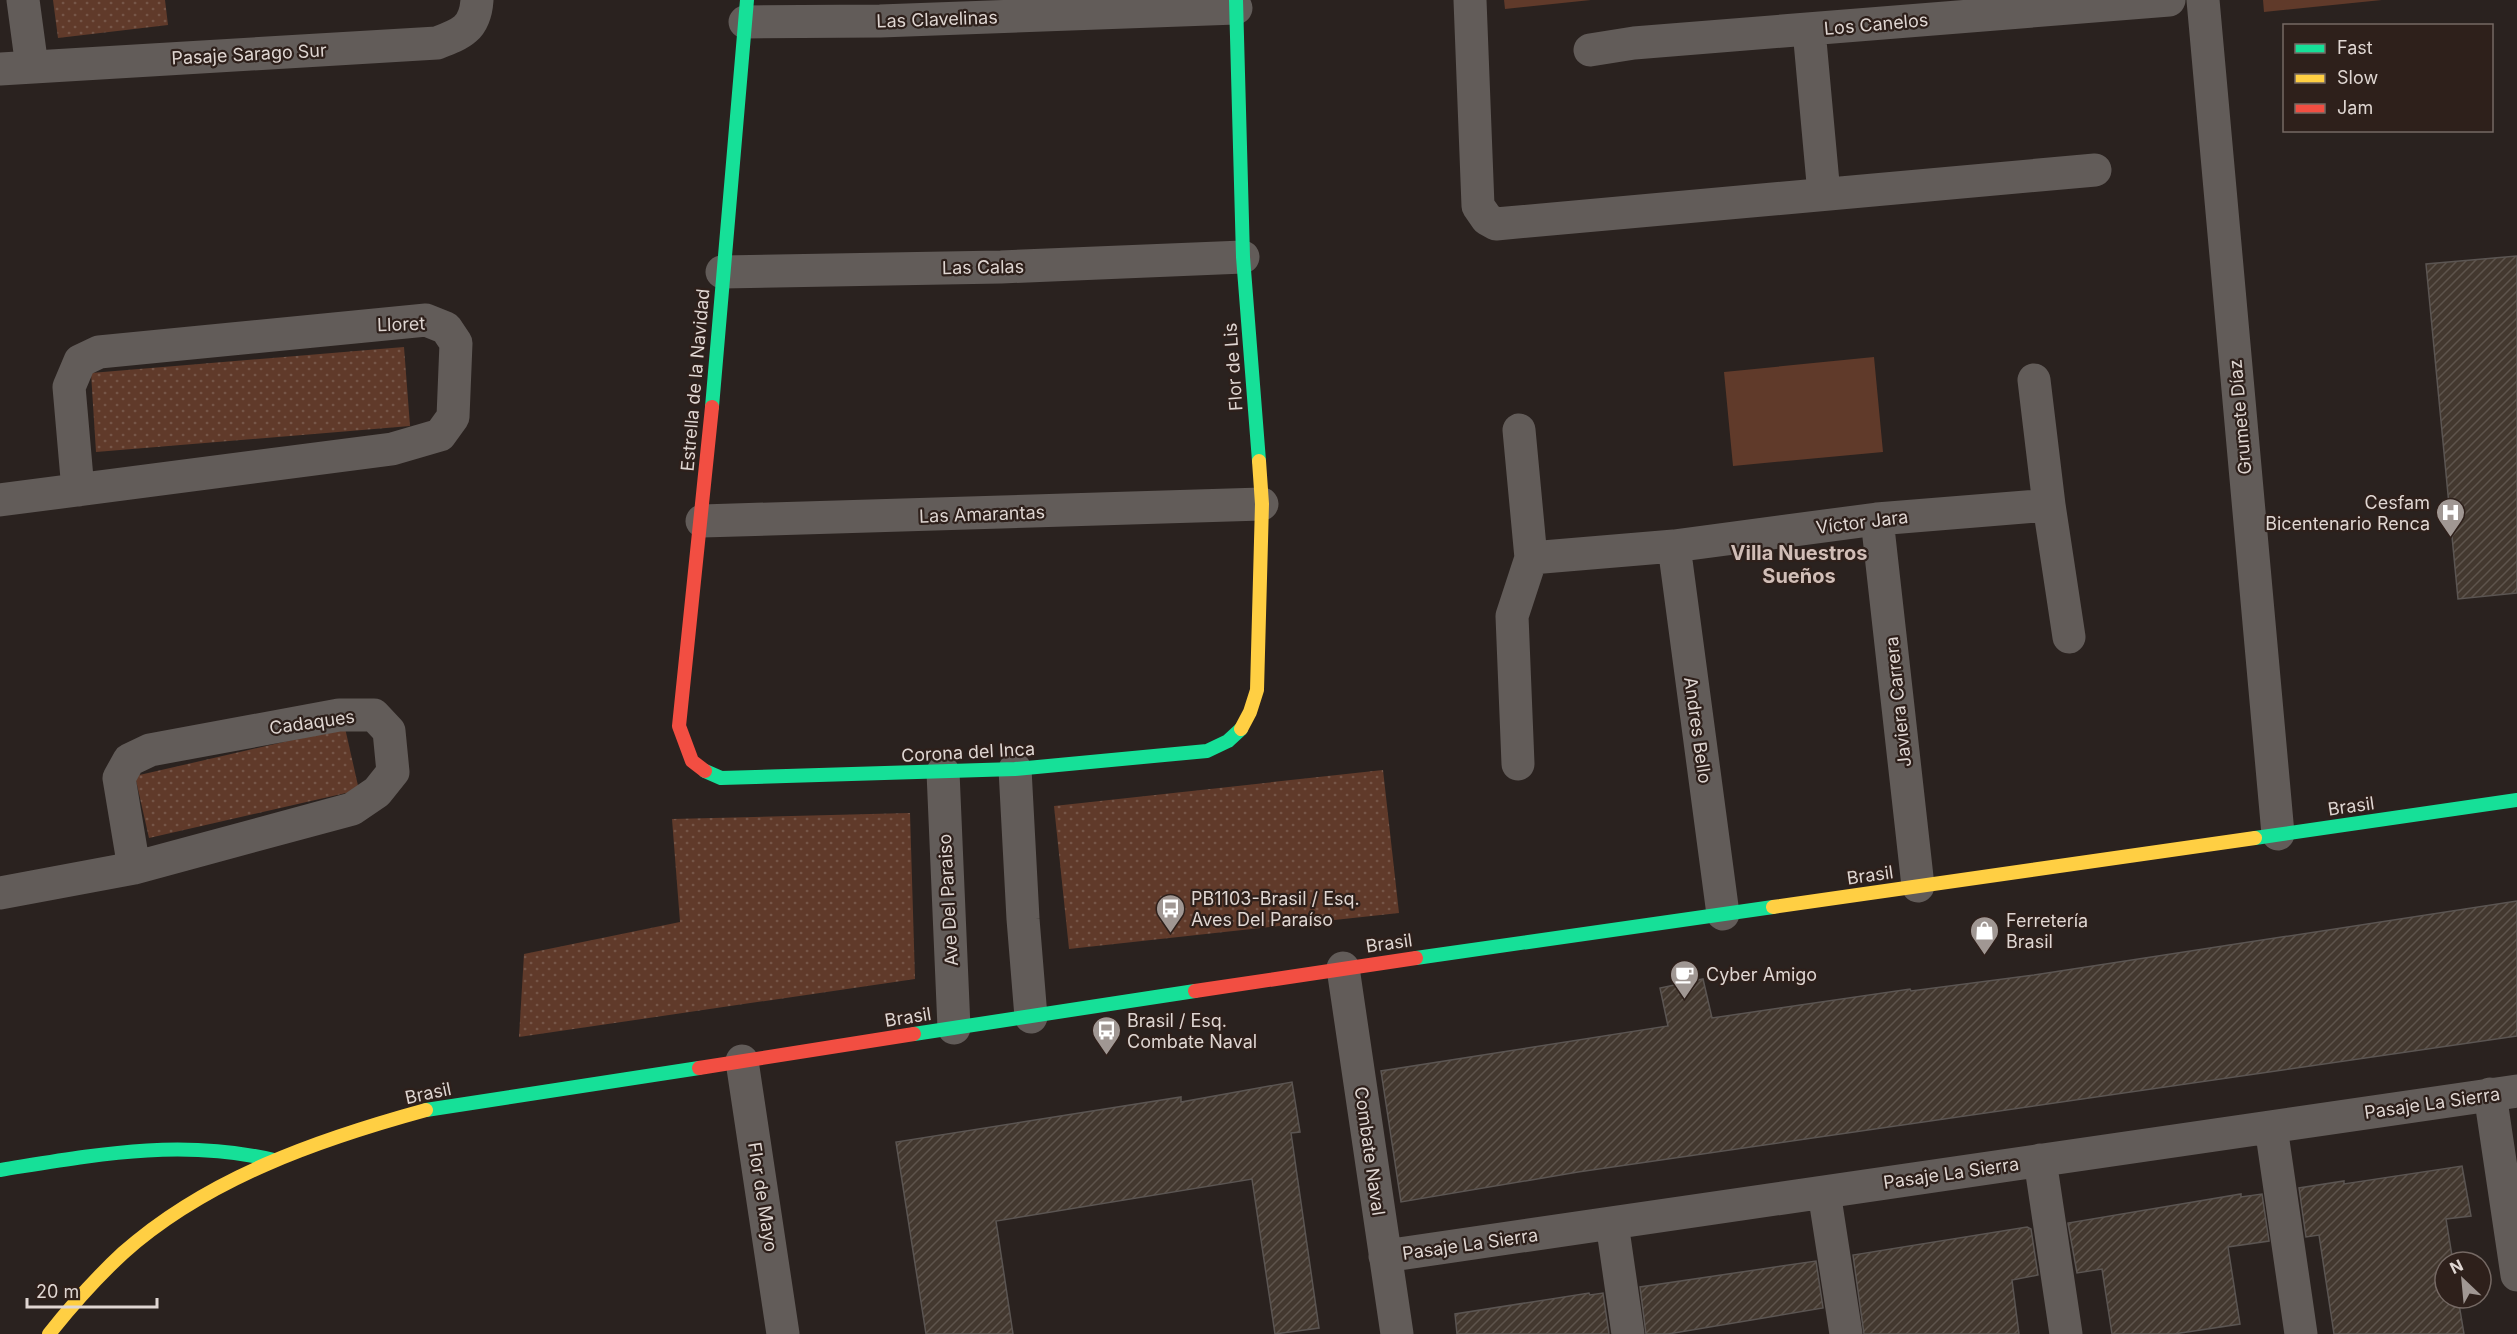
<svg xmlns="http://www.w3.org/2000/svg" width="2517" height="1334" font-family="Inter,sans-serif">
	<defs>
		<pattern id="green-dots" width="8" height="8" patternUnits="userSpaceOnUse" patternTransform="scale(1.5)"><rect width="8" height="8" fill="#603a2a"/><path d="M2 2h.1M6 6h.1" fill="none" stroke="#765648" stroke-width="1.8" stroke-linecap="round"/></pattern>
		<pattern id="building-hatch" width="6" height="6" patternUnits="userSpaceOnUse" patternTransform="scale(1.5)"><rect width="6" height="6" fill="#43382f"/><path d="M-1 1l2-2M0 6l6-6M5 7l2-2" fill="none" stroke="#5e544c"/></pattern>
	</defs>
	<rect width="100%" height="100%" fill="#2a221f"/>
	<path fill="url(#green-dots)" d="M53 0H165L168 25 58 38Z
		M404 347 410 426 96 452 91 373Z
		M345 728 359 790 149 838 135 776Z
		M1383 770 1399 913 1069 949 1054 806Z
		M910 813 915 979 519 1037 524 954 680 922 672 819Z"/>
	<path fill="#603a2a" d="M1504 0H1591L1505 9Z
		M2263 0H2382L2264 12Z
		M1874 357 1883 452 1733 466 1724 372Z"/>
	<path fill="url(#building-hatch)" stroke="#5b5552" stroke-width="1.5" d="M2517 256V593L2458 599 2426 264Z
		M2517 901V1036L1578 1172 1401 1202 1381 1071 1668 1026 1660 988 1703 979 1712 1018 1910 989 1911 991 2034 975Z
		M1292 1082 1300 1132 1291 1133 1319 1328 1275 1334 1252 1179 996 1221 1013 1334H926L896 1142 1181 1097V1102Z
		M2462 1166 2471 1216 2446 1219 2453 1262H2445V1298H2458L2464 1334H2334L2319 1235 2306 1237 2299 1188 2344 1181V1184Z
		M2241 1194V1197L2262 1194 2269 1241 2228 1247 2240 1324 2174 1334H2112L2102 1269 2077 1273 2068 1223Z
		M2027 1227 2031 1229 2038 1275 2012 1280 2019 1334H1864L1853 1255Z
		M1816 1261 1823 1308 1668 1334H1646L1640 1287Z
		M1589 1293 1590 1295 1603 1293 1609 1334H1457L1455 1314Z"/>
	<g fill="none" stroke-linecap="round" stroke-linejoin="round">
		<path stroke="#625c59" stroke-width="33" d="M23 0 32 67
			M1470 0 1478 206 1487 219 1496 224 2095 170
			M2203 0 2278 834
			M745 22 880 21 1236 8
			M1809 30 1824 194
			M1590 50 1634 43 2169 0
			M0 69 437 43C461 34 475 29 477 0
			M722 272 1001 267 1243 257
			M2034 380 2049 505
			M1519 430 1531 558 1674 546 1877 519 2049 505 2069 637
			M0 500 392 449 440 435 453 417 456 343 446 328 426 320 99 352 80 361 69 387 78 490
			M1877 519 1918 886
			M702 521 1262 504
			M1674 546 1723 914
			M1518 764 1512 616 1531 558
			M1015 769 1023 919 1031 1017
			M943 772 954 1028
			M0 893 134 868 352 809 377 792 393 772 389 731 374 715H339L150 750 129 760 119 778 134 868
			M1343 968 1397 1334
			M742 1061 783 1334
			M2490 1094 2517 1275
			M2271 1127 2301 1334
			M2040 1160 2066 1334
			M1824 1192 1846 1334
			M1612 1223 1628 1334
			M1385 1256 2517 1091"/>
		<path stroke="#16e098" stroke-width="14" d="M1236 0 1243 257 1259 461
			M712 407 747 0
			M705 771 721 778 1015 769 1207 751 1228 741 1241 729
			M2255 838 2517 800
			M1416 958 1773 907
			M914 1034 1195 991
			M426 1110 699 1068
			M0 1170C94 1155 179 1138 274 1160"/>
		<path stroke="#ffcf43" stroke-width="14" d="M1241 729 1250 712 1257 690 1262 504 1259 461
			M1773 907 2255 838
			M49 1334C72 1305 96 1278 123 1253 207 1178 320 1139 426 1110"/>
		<path stroke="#f24e42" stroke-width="14" d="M705 771 692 761 679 726 712 407
			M1195 991 1416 958
			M699 1068 914 1034"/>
	</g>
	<defs>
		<symbol id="hospital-pin" viewBox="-11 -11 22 30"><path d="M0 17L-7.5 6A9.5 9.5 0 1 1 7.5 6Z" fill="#a09793" stroke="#2e201b"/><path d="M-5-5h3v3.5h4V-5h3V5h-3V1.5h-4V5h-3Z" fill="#fff"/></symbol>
		<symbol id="bus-pin" viewBox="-11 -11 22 30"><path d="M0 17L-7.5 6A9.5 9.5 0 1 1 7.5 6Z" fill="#a09793" stroke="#2e201b"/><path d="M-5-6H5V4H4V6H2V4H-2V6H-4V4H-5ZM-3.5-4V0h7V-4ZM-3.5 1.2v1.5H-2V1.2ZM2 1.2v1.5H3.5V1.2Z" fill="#fff"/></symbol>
		<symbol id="shop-pin" viewBox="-11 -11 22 30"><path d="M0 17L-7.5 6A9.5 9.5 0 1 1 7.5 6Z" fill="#a09793" stroke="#2e201b"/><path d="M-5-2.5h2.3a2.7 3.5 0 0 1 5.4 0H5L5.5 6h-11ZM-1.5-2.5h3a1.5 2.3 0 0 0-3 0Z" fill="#fff"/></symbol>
		<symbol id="cafe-pin" viewBox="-11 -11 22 30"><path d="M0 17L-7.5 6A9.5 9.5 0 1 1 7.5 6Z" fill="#a09793" stroke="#2e201b"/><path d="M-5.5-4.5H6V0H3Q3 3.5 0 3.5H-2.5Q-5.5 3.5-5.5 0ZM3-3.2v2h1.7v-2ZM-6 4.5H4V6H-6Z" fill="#fff"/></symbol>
	</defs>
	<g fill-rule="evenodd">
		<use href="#hospital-pin" x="2434" y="496" width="33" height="45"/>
		<use href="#bus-pin" x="1154" y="892" width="33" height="45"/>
		<use href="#shop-pin" x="1968" y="914" width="33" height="45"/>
		<use href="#cafe-pin" x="1668" y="958" width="33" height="45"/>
		<use href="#bus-pin" x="1090" y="1014" width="33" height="45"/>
	</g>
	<g text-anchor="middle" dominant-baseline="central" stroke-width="4.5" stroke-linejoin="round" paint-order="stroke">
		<g font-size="18" fill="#dfd6d2" stroke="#2e201b">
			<text transform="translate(937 19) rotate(-2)">Las Clavelinas</text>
			<text transform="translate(1876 24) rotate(-5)">Los Canelos</text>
			<text transform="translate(249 54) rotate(-3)">Pasaje Sarago Sur</text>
			<text transform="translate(983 267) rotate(-1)">Las Calas</text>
			<text transform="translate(401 324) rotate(-2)">Lloret</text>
			<text transform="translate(1233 367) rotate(-94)">Flor de Lis</text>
			<text transform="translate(695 380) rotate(-85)">Estrella de la Navidad</text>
			<text transform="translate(2240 417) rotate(-95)">Grumete Díaz</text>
			<text transform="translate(982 514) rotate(-2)">Las Amarantas</text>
			<text transform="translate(1862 522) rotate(-7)">Víctor Jara</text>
			<text transform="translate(1898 702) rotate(-96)">Javiera Carrera</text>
			<text transform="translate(312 722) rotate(-8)">Cadaques</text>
			<text transform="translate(1698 730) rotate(82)">Andres Bello</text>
			<text transform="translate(968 752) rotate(-3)">Corona del Inca</text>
			<text transform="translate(2351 806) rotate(-8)">Brasil</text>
			<text transform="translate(1870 875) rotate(-8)">Brasil</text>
			<text transform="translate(948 900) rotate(-93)">Ave Del Paraiso</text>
			<text transform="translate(1389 943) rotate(-8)">Brasil</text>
			<text transform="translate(908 1017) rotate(-9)">Brasil</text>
			<text transform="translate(428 1093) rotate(-12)">Brasil</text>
			<text transform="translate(2432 1103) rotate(-8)">Pasaje La Sierra</text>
			<text transform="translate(1370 1151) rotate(82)">Combate Naval</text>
			<text transform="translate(1951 1173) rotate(-8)">Pasaje La Sierra</text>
			<text transform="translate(763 1197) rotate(81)">Flor de Mayo</text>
			<text transform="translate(1470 1244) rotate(-8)">Pasaje La Sierra</text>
		</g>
		<g font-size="18" fill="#dfd6d2" stroke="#2e201b" text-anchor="start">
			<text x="2430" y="502" text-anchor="end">Cesfam<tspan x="2430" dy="21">Bicentenario Renca</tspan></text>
			<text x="1191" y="898">PB1103-Brasil / Esq.<tspan x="1191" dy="21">Aves Del Paraíso</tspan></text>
			<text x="2006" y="920">Ferretería<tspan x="2006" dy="21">Brasil</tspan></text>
			<text x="1706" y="974">Cyber Amigo</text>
			<text x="1127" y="1020">Brasil / Esq.<tspan x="1127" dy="21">Combate Naval</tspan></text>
		</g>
		<g font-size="20" font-weight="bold" fill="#d1beb7" stroke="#2e201b">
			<text x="1799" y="553">Villa Nuestros<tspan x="1799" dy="23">Sueños</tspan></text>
		</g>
	</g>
	<rect x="2283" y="24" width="210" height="108" fill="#2e201b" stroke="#756964" stroke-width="1.5"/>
	<rect x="2295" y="44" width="30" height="9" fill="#16e098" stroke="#756964" stroke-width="1.5"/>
	<text x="2337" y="54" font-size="18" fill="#dfd6d2">Fast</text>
	<rect x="2295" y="74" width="30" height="9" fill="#ffcf43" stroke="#756964" stroke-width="1.5"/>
	<text x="2337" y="84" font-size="18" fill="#dfd6d2">Slow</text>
	<rect x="2295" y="104" width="30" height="9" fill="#f24e42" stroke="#756964" stroke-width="1.5"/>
	<text x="2337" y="114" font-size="18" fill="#dfd6d2">Jam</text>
	<g transform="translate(2463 1280) rotate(334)"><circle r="28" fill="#2e201b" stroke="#756964" stroke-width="1.5"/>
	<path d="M0-4.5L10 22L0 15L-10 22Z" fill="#a09793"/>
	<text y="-9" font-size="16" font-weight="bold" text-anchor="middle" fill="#dfd6d2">N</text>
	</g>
	<path d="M27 1298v9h130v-9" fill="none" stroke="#dfd6d2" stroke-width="3"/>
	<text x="36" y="1298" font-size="18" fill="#dfd6d2" stroke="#2e201b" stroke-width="4.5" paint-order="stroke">20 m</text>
</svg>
